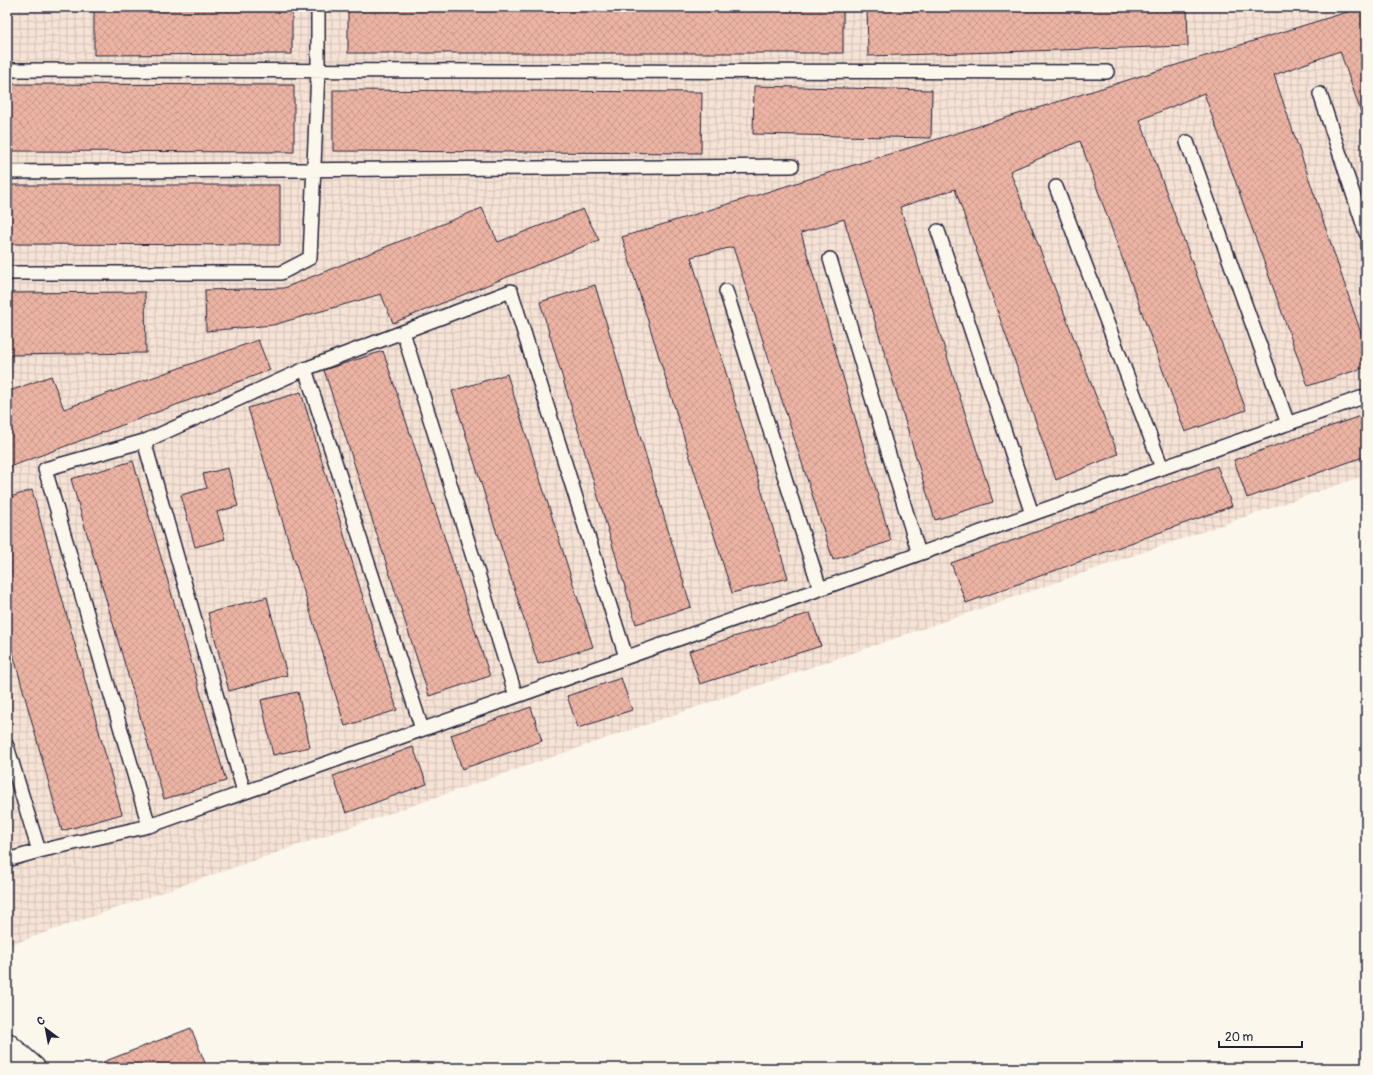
<svg xmlns="http://www.w3.org/2000/svg" width="1373" height="1075" font-family="Pangolin,sans-serif">
	<defs>
		<pattern id="industrial-grid" width="8" height="8" patternUnits="userSpaceOnUse"><rect width="8" height="8" fill="#f6e3d6"/><path d="M0 4h8M4 0v8" fill="none" stroke="#d3c2b9"/></pattern>
		<pattern id="building-cross-hatch" width="8" height="8" patternUnits="userSpaceOnUse"><rect width="8" height="8" fill="#ecb3a3"/><path d="M0 0l8 8M0 8l8-8" fill="none" stroke="#ca9a8d"/></pattern>
	</defs>
	<rect width="100%" height="100%" fill="#fbf7ec"/>
	<filter id="ink" filterUnits="userSpaceOnUse"><feTurbulence type="fractalNoise" baseFrequency=".025" numOctaves="2"/><feDisplacementMap in="SourceGraphic" scale="8" xChannelSelector="R" yChannelSelector="G"/><feConvolveMatrix kernelMatrix="1 2 1 2 8 2 1 2 1" color-interpolation-filters="sRGB"/></filter>
	<g filter="url(#ink)">
		<path fill="url(#industrial-grid)" d="M7 7H1366V475L7 946Z"/>
		<path fill="url(#building-cross-hatch)" stroke="#22223b" d="M94 7H292V54L94 55Z
			M348 7H843V53H348Z
			M867 7H1187L1188 46 868 56Z
			M1363 7H1366V127L1340 51 1274 75 1366 348V367L1308 386 1204 93 1140 120 1246 410 1185 432 1080 141 1010 171 1118 454 1056 480 955 189 900 207 993 502 935 520 844 219 801 233 891 541 833 560 733 247 691 257 788 578 732 593 622 237Z
			M7 84 294 85V152L7 151Z
			M754 86 932 90 931 138 753 134Z
			M333 90 702 92 701 153 333 151Z
			M7 185H280V245L7 244Z
			M482 208 498 242 583 209 599 240 393 323 381 294 273 325 206 331 205 290 284 288Z
			M595 285 691 607 636 624 540 302Z
			M145 292 146 353 7 355V293Z
			M258 340 270 370 7 468V392L51 376 64 409Z
			M383 351 490 676 429 696 324 370Z
			M507 374 593 647 538 664 452 391Z
			M301 392 397 710 345 726 248 408Z
			M1366 414V456L1247 498 1234 460Z
			M133 461 226 781 164 799 71 479Z
			M1217 466 1232 506 966 603 951 563Z
			M228 468 238 506 217 512 225 539 195 547 181 495 207 488 203 474Z
			M32 490 122 814 62 831 7 632V498Z
			M267 597 287 675 229 691 208 613Z
			M810 613 821 646 700 684 689 651Z
			M621 678 632 710 578 728 567 696Z
			M298 692 310 747 273 755 261 700Z
			M531 707 542 741 462 769 451 735Z
			M413 747 427 784 346 813 333 776Z
			M191 1028 207 1068H106L103 1062Z"/>
		<g fill="none" stroke-linecap="round" stroke-linejoin="round">
			<defs>
				<path id="service" d="M7 70 1107 72
					M1320 94 1366 233
					M1187 142 1288 424
					M7 172 792 166
					M1056 187 1162 468
					M938 231 1032 514
					M830 259 919 554
					M7 273H281L310 258 318 71V7
					M726 291 820 589
					M403 332 516 696
					M305 369 422 729
					M143 442 305 369 511 291 626 657
					M7 746 39 851 149 826 1366 396
					M149 826 45 469 144 441 244 792
					M7 860 39 851"/>
				<path id="minor" d="M7 1044 34 1068"/>
			</defs>
			<use href="#service" stroke="#22223b" stroke-width="16"/>
			<use href="#minor" stroke="#22223b" stroke-width="25"/>
			<use href="#service" stroke="#fbf7ec" stroke-width="13"/>
			<use href="#minor" stroke="#fbf7ec" stroke-width="22"/>
		</g>
	</g>
	<rect width="1373" height="1075" fill="none" stroke="#fbf7ec" stroke-width="24"/>
	<rect x="12" y="12" width="1349" height="1051" fill="none" stroke="#22223b" stroke-width="1.5" filter="url(#ink)"/>
	<g transform="translate(46 1029) rotate(328)" stroke="#fbf7ec" stroke-width="3" paint-order="stroke">
	<path d="M0-3L7 15L0 10L-7 15Z" fill="#22223b"/>
	<text y="-6" font-size="11" font-weight="bold" text-anchor="middle" fill="#22223b">С</text>
	</g>
	<path d="M1219 1041v6h83v-6" fill="none" stroke="#22223b" stroke-width="2"/>
	<text x="1225" y="1041" font-size="12" fill="#22223b" stroke="#fbf7ec" stroke-width="3" paint-order="stroke">20 m</text>
</svg>
